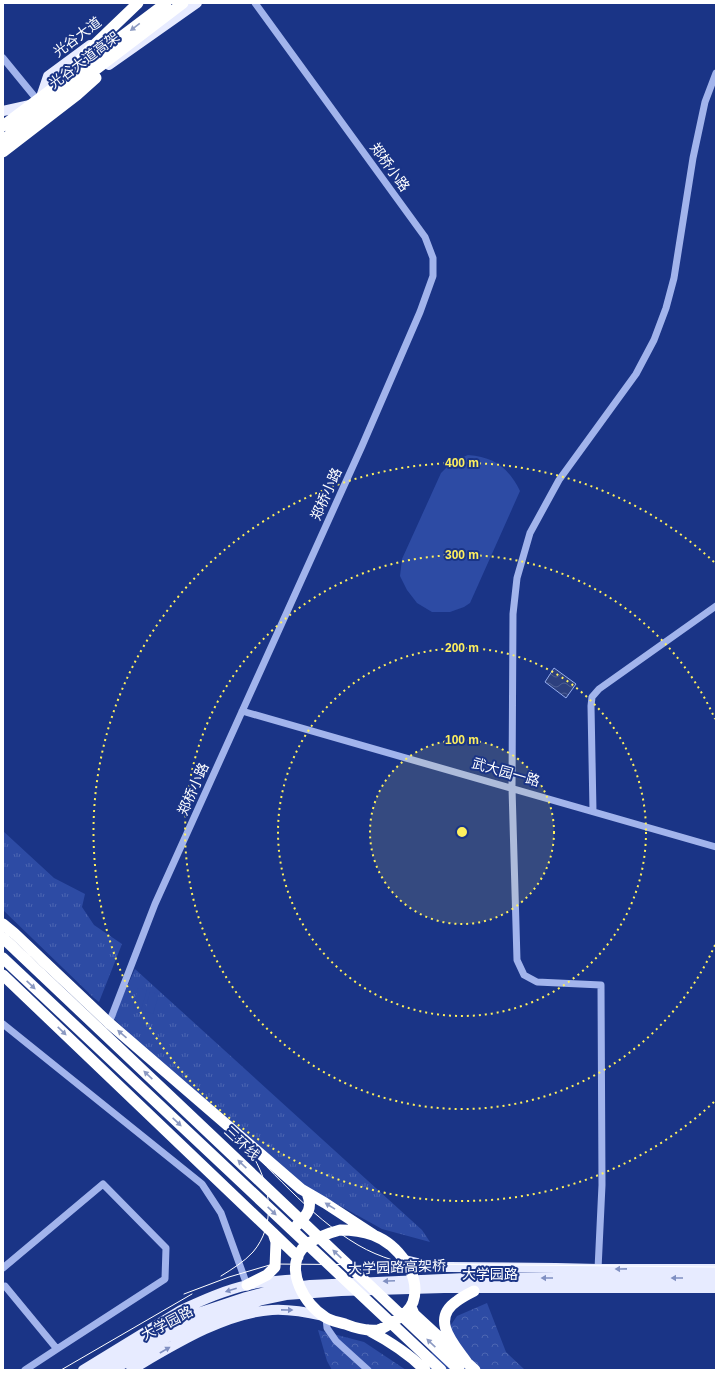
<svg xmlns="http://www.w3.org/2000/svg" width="719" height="1373" font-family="Helvetica,'Noto Sans SC',sans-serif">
	<defs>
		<pattern id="grass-tufts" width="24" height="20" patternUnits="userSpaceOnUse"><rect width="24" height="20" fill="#2d4ba4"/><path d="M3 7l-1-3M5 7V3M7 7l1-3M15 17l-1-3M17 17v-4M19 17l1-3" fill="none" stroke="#4c66b2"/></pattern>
		<pattern id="forest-crowns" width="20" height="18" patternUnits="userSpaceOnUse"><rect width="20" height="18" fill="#2d4ba4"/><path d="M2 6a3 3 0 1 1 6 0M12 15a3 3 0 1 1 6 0" fill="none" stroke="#4c66b2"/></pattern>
		<pattern id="water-waves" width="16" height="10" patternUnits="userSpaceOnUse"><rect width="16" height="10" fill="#2d407e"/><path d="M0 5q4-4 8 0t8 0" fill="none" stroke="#4c5d91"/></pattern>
	</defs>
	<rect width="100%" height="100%" fill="#1a3486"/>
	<path fill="url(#grass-tufts)" d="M3 831 54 878 85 894 82 907 94 925 122 944 99 1002 94 998 3 910Z
		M135 969 422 1230 430 1242 382 1229 317 1193 300 1194 113 1018Z"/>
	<path fill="url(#forest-crowns)" d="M487 1303 506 1352 525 1370H420L457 1316Z
		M318 1330 364 1342 406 1370H332L327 1361Z"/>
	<path fill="#2d4ba4" d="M468 455C494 457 508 467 520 491L470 603 464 607 450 612H432L417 603 407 590 400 576 402 559 441 473 453 461Z
		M138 988 147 990 141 1010 133 1008Z
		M150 992 159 994 153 1014 145 1011Z"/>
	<path fill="url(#water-waves)" stroke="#94acee" d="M554 668 576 684 566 698 545 682Z"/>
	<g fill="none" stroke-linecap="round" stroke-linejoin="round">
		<path stroke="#a2b4ec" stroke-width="7" d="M3 58 39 102
			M242 711 716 847
			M593 811 591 706 592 697 599 689 716 606
			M109 1023 155 904 362 446 420 312 433 276V258L425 237 255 3
			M3 1024 202 1184 221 1213 247 1285
			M3 1268 103 1184 166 1248 165 1279 57 1349
			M597 1273 598 1269 602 1185 601 985 537 982 524 975 517 960 512 788 513 614 517 578 530 533 559 480 636 374 654 340 666 308 674 278 693 158 705 102 716 73
			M3 1287 5 1286 57 1349 25 1370
			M326 1318 327 1328 336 1341 368 1370"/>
		<path stroke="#e7ebff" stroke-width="10" d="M109 65 197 3
			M3 111 39 103 48 76 90 45
			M405 1260 434 1267H450L556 1268 598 1269H716
			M83 1370 181 1310C203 1300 225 1290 248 1285 264 1281 281 1281 297 1279
			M98 1370 123 1354 195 1314 246 1297 273 1290 310 1285 466 1278H716
			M113 1370 168 1337 204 1319 262 1300 286 1295 341 1291 444 1288H716
			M131 1370C172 1346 224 1313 272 1310 289 1309 306 1312 323 1316"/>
		<path stroke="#fff" stroke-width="11" d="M75 66 90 49 138 3
			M3 126 166 3
			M3 140 183 3
			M3 152 77 95 96 78
			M3 924 14 933 109 1023 301 1189 325 1203 374 1235
			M3 938 459 1370
			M3 958 441 1370
			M3 975 298 1257
			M297 1225C308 1214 313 1208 307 1193
			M340 1230C351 1230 362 1231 373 1235 397 1244 422 1275 413 1302 410 1311 401 1317 394 1321 389 1324 383 1329 378 1330 367 1331 355 1328 345 1324 339 1322 330 1321 325 1317 305 1305 285 1271 302 1249 310 1240 328 1233 340 1230Z
			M247 1285 267 1275 275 1267 276 1242 273 1233
			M411 1307 414 1314 475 1370
			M368 1330C389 1341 408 1353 425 1370
			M468 1364C455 1345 429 1320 457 1301 462 1297 468 1294 474 1291"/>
		<path stroke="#fff" stroke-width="1" d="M3 931C76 999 151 1064 227 1129 271 1167 307 1215 358 1245 380 1258 405 1264 429 1270
			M419 1264 716 1267
			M221 1276C232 1269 244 1262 253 1252 276 1225 271 1187 254 1158
			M184 1294 229 1277 273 1264 399 1265
			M61 1370 192 1294"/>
	</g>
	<defs><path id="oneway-solid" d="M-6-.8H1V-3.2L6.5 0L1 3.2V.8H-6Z"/></defs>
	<g fill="#8c9ac2">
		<use href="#oneway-solid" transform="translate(135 27) rotate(143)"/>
		<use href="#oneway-solid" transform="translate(31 985) rotate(43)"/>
		<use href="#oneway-solid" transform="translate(62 1031) rotate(44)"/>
		<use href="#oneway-solid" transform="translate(122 1034) rotate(-139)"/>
		<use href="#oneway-solid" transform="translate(148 1075) rotate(-137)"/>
		<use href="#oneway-solid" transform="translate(177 1122) rotate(43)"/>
		<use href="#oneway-solid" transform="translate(242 1164) rotate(-137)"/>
		<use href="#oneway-solid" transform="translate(330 1206) rotate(-148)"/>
		<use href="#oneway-solid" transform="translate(272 1211) rotate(43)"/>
		<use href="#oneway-solid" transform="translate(337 1254) rotate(-137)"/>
		<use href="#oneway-solid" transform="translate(431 1343) rotate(-137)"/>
	</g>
	<g fill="#8090c2">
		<use href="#oneway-solid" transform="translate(621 1269) rotate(179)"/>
		<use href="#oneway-solid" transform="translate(547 1278) rotate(-180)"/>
		<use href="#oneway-solid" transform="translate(677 1278) rotate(180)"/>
		<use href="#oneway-solid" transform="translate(389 1281) rotate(178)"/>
		<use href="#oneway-solid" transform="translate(231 1290) rotate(163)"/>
		<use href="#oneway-solid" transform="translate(287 1310) rotate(1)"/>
		<use href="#oneway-solid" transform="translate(165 1350) rotate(-30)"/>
	</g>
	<circle cx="462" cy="832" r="92" fill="#fef05e" fill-opacity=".12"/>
	<g fill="none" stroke="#fef05e" stroke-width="2" stroke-dasharray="2 4">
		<circle cx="462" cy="832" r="92"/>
		<circle cx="462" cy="832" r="184"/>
		<path d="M715 945A277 277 0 1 1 715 719"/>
		<path d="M714 1102A369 369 0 1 1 714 562"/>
	</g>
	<g text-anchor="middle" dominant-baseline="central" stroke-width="4" stroke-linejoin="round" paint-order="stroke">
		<g font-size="14" fill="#fff" stroke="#1a3486">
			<text transform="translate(77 37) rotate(-37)">光谷大道</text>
			<text transform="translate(84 60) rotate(-37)">光谷大道高架</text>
			<text transform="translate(390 167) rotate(54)">郑桥小路</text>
			<text transform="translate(326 494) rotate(-66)">郑桥小路</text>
			<text transform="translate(506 772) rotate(16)">武大园一路</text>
			<text transform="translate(193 789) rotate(-66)">郑桥小路</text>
			<text transform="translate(242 1143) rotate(43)">三环线</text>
			<text transform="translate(397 1267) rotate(-2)">大学园路高架桥</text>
			<text x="490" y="1274">大学园路</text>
			<text transform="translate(167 1323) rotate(-28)">大学园路</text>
		</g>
	</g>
	<circle cx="462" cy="832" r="6" fill="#fef05e" stroke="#1a3486" stroke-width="2"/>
	<g font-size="12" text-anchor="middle" font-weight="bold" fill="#fef05e" stroke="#1a3486" stroke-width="4" stroke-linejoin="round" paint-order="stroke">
		<text x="462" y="467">400 m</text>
		<text x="462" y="559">300 m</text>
		<text x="462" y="652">200 m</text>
		<text x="462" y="744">100 m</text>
	</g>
	<rect width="719" height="1373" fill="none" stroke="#ffffff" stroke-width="8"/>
</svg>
